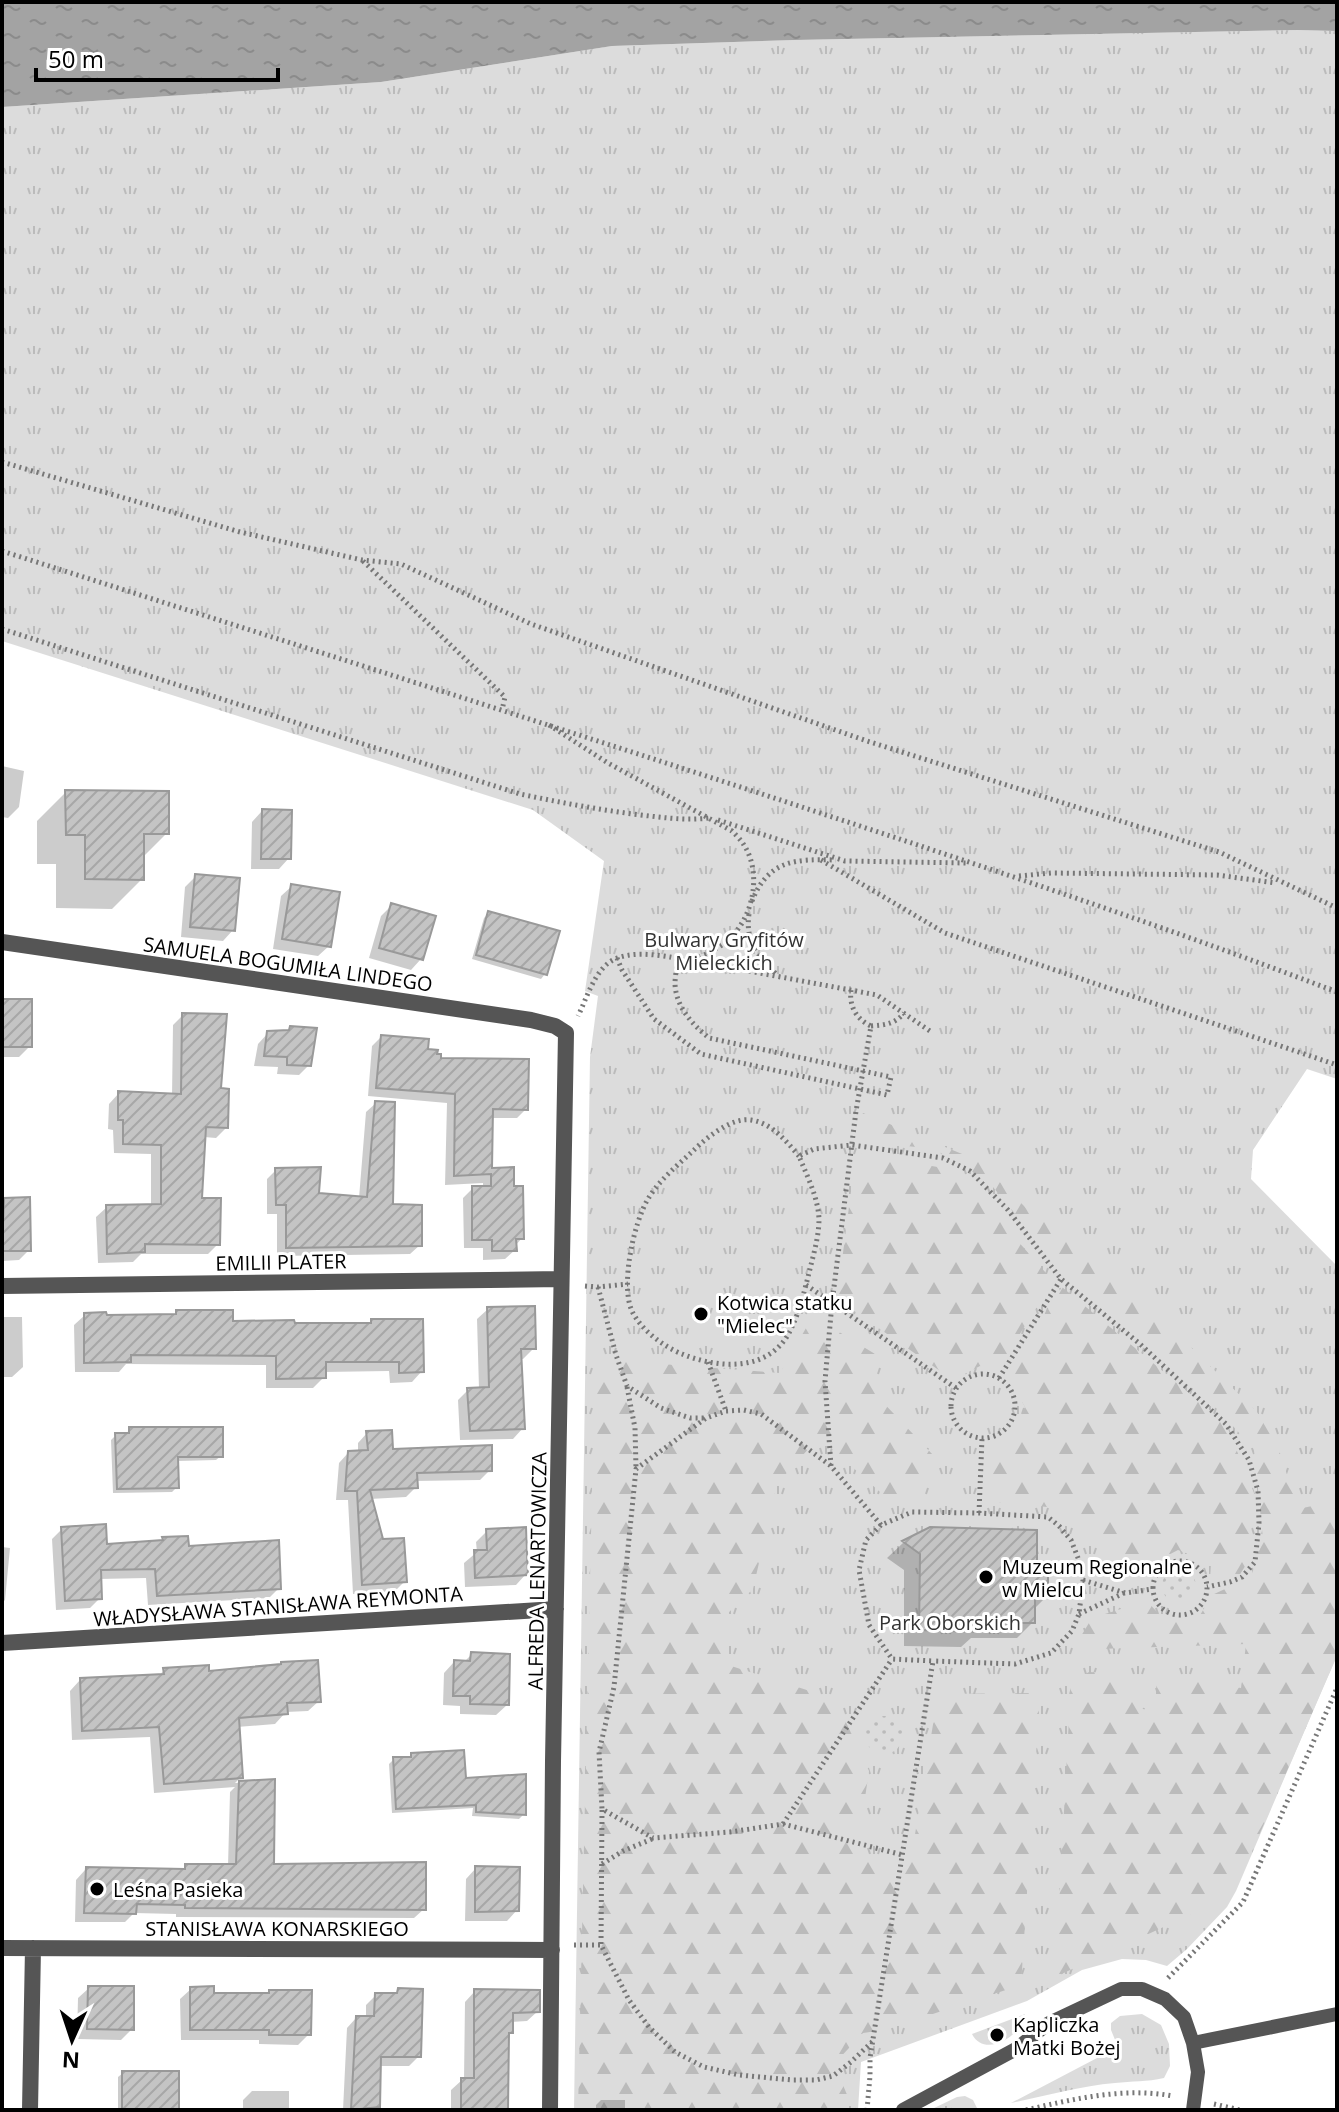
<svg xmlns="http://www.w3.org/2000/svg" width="1339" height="2112" font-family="'Open Sans',sans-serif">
	<defs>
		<pattern id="grass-tufts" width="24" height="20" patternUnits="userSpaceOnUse" patternTransform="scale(2)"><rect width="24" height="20" fill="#dcdcdc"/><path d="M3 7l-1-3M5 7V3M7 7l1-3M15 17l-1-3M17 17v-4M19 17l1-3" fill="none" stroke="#bbb"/></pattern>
		<pattern id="forest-firs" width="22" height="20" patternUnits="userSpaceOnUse" patternTransform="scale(2)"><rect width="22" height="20" fill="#dcdcdc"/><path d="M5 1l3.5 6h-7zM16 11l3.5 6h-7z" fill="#bbb"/></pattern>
		<pattern id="garden-dots" width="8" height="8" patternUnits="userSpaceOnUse" patternTransform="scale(2)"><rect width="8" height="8" fill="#dcdcdc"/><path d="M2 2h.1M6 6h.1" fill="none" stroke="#bbb" stroke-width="1.8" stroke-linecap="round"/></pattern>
		<pattern id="water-ripples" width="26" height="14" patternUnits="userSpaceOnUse" patternTransform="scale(2)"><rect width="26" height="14" fill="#a3a3a3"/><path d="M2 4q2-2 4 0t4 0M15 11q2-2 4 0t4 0" fill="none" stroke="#8b8b8b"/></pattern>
		<pattern id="building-hatch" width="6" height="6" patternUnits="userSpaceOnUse" patternTransform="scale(2)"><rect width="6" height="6" fill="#c4c4c4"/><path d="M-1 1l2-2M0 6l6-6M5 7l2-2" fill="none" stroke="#a7a7a7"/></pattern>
	</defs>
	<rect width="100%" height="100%" fill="#fff"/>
	<path fill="url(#grass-tufts)" d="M1297 30 1337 31V1079L1307 1069 1253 1150 1251 1179 1337 1266V1655L1236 1891 1227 1907 1187 1949 1167 1966 1146 1960 1122 1959 1082 1970 1027 2001 861 2062 858 2110H574L590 1057 598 996 585 991 604 861 533 810 2 641V107L381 82 612 46 795 40Z
		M1025 2014C1022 2019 1020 2027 1016 2031 1004 2045 981 2052 972 2034Z
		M1142 2014 1161 2025 1169 2044 1170 2066 1164 2078C1147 2082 1132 2081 1115 2083 1080 2086 1045 2096 1011 2103L1118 2047 1111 2030V2023L1120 2016Z
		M965 2096 973 2100 978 2110H930L957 2097Z"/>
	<path fill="url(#forest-firs)" d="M863 1113 979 1161 1033 1215 1054 1213 1257 1412 1279 1450 1298 1509 1331 1502 1337 1513V1656L1233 1895 1055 1977 1071 1682 1089 1672 1141 1675 1139 1708 1155 1712 1157 1675 1241 1688 1246 1644 1099 1649 1082 1658 1078 1641 1092 1618 1147 1601 1166 1622H1196L1212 1595 1251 1577 1263 1539 1254 1449 1207 1398 1064 1273 988 1181 934 1149 853 1140Z
		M856 1153 955 1170 1053 1281 998 1369 980 1366 953 1380 837 1299Z
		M1062 1287 1226 1424 1254 1493 1249 1560 1237 1579 1210 1580 1211 1563 1178 1550 1153 1563 1140 1582 1120 1579 1079 1510 985 1501 987 1447 1017 1430 1025 1407 1006 1374Z
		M813 1316 875 1354V1394L933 1455 923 1497 890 1501 819 1437 777 1484 753 1589 725 1616 728 1665 835 1699 869 1771 857 1851 910 1865 938 1694 1040 1693 1021 1985 884 2030 863 2033 834 2064 848 2097 847 2110H578L595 1359 780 1373Z"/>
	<path fill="url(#garden-dots)" d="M1162 1586a17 17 0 1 1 34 0a17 17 0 1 1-34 0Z
		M865 1735a19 19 0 1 1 38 0a19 19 0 1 1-38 0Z"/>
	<path fill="url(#water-ripples)" d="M2 2H1337V31L1297 30 795 40 612 46 381 82 2 107Z"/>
	<path fill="#0003" d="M2 766 24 771 19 807 8 818 2 817Z
		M66 792 167 833 142 858V879L112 909 56 908V864H37V821Z
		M262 811 289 858 279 869H251L252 822Z
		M196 876 233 930 223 941 181 937 185 887Z
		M292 886 329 946 318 956 273 949 281 896Z
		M392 905 421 959 411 970 369 958 381 916Z
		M488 914 545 974 541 979 472 959 484 918Z
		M2 1001 30 1046 19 1057H2Z
		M183 1015 219 1089 226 1128 216 1138 204 1137 200 1199 218 1244 208 1254H141L133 1262 98 1263 96 1217 107 1207 151 1206V1154L114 1153 113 1130 108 1129 109 1104 119 1093 172 1096 173 1025Z
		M290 1028 309 1065 299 1075 277 1074 278 1067 254 1066 258 1044 268 1033 286 1032Z
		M381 1037 426 1051 438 1060 526 1109 517 1118H491L490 1170 512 1188 522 1238 515 1246V1250L505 1259 483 1260V1248H464L463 1198 473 1188H483V1183L445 1185 447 1103 368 1096 372 1046Z
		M376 1103 391 1206 420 1245 410 1254 277 1256V1214H267V1179L276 1170 317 1195 359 1198 366 1112Z
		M5 1200 29 1250 19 1260 2 1261V1203Z
		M488 1309 534 1348 523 1359H519L523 1428 513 1439 460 1440 458 1400 468 1390 479 1389 477 1319Z
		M177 1312 231 1323 368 1325 372 1321 422 1371 412 1382 390 1383 389 1371 324 1372V1377L313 1388H266V1365L126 1364 119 1372H75L74 1325 85 1315 105 1317 172 1316Z
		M2 1317H22L23 1367 12 1377H2Z
		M130 1429 221 1456 216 1460 177 1461V1487L172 1492 113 1493 111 1440 116 1435H125Z
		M367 1433 391 1451 490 1470 480 1480 415 1481 416 1487 406 1497 370 1499 381 1541 405 1581 395 1591 353 1594 348 1500H336L339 1463 348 1453 358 1452V1443Z
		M62 1529 105 1546 160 1542 163 1539 279 1588 269 1598 148 1605 146 1578 99 1579 100 1598 90 1608 56 1610 52 1539Z
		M930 1529 1035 1574 1046 1597 1033 1610V1622L1017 1638H971L961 1647 904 1646V1570L887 1558 903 1543Z
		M487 1531 526 1574 516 1585 465 1587 464 1563 477 1552 476 1542Z
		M2 1547 10 1548 5 1600 2 1603Z
		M472 1654 507 1705 496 1715 460 1714V1706L443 1705 444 1673 454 1662 463 1663Z
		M164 1670 208 1673 319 1701 308 1711 286 1712 275 1724 237 1727 241 1777 235 1783 273 1781 272 1866 424 1909 414 1918 176 1917V1914L134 1913 125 1922H75L76 1880 85 1870 180 1871 186 1866H228L230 1792 235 1787 154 1793 150 1737 72 1740 70 1691 80 1680 158 1677Z
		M411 1755 464 1780 524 1814 519 1819 472 1816 473 1808 392 1813 389 1764 394 1759H407Z
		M476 1868 517 1910 507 1921H465L466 1879Z
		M89 1988 132 2029 121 2040 77 2039 78 1998Z
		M191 1989 213 1995 309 2034 298 2045 259 2044V2040H181L180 1999Z
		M399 1990 419 2056 409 2066H379L378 2106 374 2110H343L347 2028 356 2018H366V2005L376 1995H394Z
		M475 1991 538 2011 527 2021 511 2022V2032L507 2036 505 2110H451V2090L462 2080H464L465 2002Z
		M123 2073 177 2110H118V2077Z
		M252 2091H289V2110H243V2100Z
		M601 2100H625V2110H596V2105Z"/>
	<path fill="url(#building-hatch)" stroke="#999" stroke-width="2" d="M65 790 169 791V834H144V880L85 879V835H66Z
		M262 809 292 810 291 859H261Z
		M195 874 240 878 235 931 190 927Z
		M291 884 340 892 331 947 282 939Z
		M391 903 436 916 423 960 379 948Z
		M488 911 560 931 547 975 476 955Z
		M2 999H32V1047H2Z
		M182 1013 227 1014 221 1088 229 1089 228 1128 206 1127 202 1198H221L220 1245 145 1244V1252L107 1254 106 1205 161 1204V1145L123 1144V1120H118V1091L181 1094Z
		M290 1026 317 1028 311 1066 287 1065V1057L264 1056 267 1031 289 1030Z
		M381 1035 429 1039 428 1049 438 1050 437 1054H441V1058L529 1059 528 1110 493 1109 492 1168 514 1167V1186H523L524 1239H516L517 1251H492V1240H472V1186H491V1174L454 1176 455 1094 376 1088Z
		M375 1101 395 1102 393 1204 422 1205V1246L286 1248V1205H276L275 1168 321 1167 319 1193 367 1197Z
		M30 1197 31 1251H2L4 1198Z
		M535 1306 536 1349H521L525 1429 470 1431 467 1388 489 1387 487 1307Z
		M176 1310H233V1321L294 1320 295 1323H371V1319H423L424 1372 399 1373V1362H326V1378L276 1379V1356L131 1355V1362L84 1363V1313L106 1312 107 1315 176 1314Z
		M129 1427H223V1457H178L179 1488 117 1489 115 1433H129Z
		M392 1430 393 1449 492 1445V1471L417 1473 418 1488 370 1490 383 1539 404 1538 407 1582 362 1585 357 1491H345L348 1451 368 1450 366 1431Z
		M106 1524 107 1544 163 1540 162 1537 188 1536 189 1546 279 1540 281 1589 157 1596 155 1569 101 1570 102 1599 65 1601 61 1527Z
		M526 1527 528 1575 475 1578 474 1550H487L486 1529Z
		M930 1527 1037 1530V1572L1048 1573V1597L1035 1598V1623H980L979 1632 919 1630 920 1554 902 1541Z
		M471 1652 510 1654 509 1705 470 1704V1696H453L454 1660 470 1661Z
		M318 1660 321 1702 287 1703 288 1714 239 1718 243 1778 164 1784 159 1727 82 1731 80 1678 164 1674 163 1668 209 1665V1671L281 1664V1662Z
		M464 1750 466 1778 526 1774V1815L476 1812V1805L396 1809 393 1757H411V1753Z
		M275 1779 274 1864 426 1862V1910L185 1908V1905L137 1904 136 1914 84 1913 86 1867 185 1869V1864H236L239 1781Z
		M475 1866 520 1867 519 1911 475 1912Z
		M88 1986H134V2030L87 2029Z
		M214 1986V1993H269V1990H312L311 2035H269V2030H190V1987Z
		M398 1988 423 1989 421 2057H381L380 2107 351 2110 356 2016H374L375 1993H397Z
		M474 1989 540 1990V2012L513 2013V2033H509L508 2110H461V2078H474Z
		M122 2071H179V2110H122Z"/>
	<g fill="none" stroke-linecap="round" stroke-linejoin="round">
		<path stroke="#777" stroke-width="5" stroke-dasharray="2 4" stroke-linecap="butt" d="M2 462 240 532 362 560 401 564 531 624 867 741 1219 852 1337 908
			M2 551C256 632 509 712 762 794 955 857 1148 920 1337 992
			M363 561 505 697 502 710
			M2 629 520 794C558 802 595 809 633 814 659 817 683 821 709 818
			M549 725 608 763 732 831C736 835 741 840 744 845 765 878 750 930 717 948 709 953 697 959 688 960 682 960 675 958 670 957 652 954 631 952 615 959 595 968 587 998 578 1016
			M718 820 845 861 966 863
			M821 860 945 933 1337 1065
			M1019 876 1051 873 1217 875 1276 883
			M752 901C769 859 796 859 836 860
			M749 914C745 942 758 955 776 974
			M617 958 622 970 654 1019 701 1054 887 1095 891 1077 709 1038C692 1024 676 1007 675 984 675 976 677 967 678 959
			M690 960 877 995 930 1031
			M871 1026C885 1025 895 1024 904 1013
			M799 1156C786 1141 772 1123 751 1120 732 1117 707 1137 694 1150 678 1165 659 1180 648 1199 634 1222 620 1285 632 1311 640 1329 664 1347 682 1354 714 1367 759 1372 783 1342 796 1326 804 1293 809 1273 813 1256 819 1237 819 1219 818 1197 807 1176 799 1156L814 1149 852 1145 943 1158 970 1171 1008 1210 1061 1279 1140 1344 1226 1424 1249 1460 1258 1491 1259 1523 1255 1562 1242 1577 1230 1582 1207 1587
			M806 1285 956 1388
			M585 1286 598 1287 628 1284
			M598 1287 616 1355 627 1386 661 1408 690 1418H705
			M708 1362 726 1411
			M951 1406a32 32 0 1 1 64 0a32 32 0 1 1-64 0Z
			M999 1378 1061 1279
			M627 1387 635 1428 636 1468
			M831 1466 825 1381 832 1303 856 1111 871 1026C856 1019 849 1006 851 990
			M979 1513 982 1438
			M881 1525 831 1466 761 1414 744 1410 726 1411 706 1418 636 1469 614 1687 599 1752 602 1809 653 1838 730 1832 783 1824 903 1855
			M1153 1588a27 27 0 1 1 54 0a27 27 0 1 1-54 0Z
			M1083 1580 1125 1593 1152 1589
			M1079 1614 1124 1593
			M602 1810 601 1945 629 2000 649 2027 675 2052 704 2067 739 2075 792 2080H816L833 2076 851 2062 873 2041
			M783 1824 892 1659
			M602 1864 623 1851 652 1839
			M574 1945H601
			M1168 1978 1243 1902 1337 1688
			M1214 2104 1240 2110
			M867 2110 870 2076V2058L933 1661 892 1659 869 1625 859 1570 866 1540 881 1525 912 1512 979 1513 1048 1517 1059 1526 1071 1540 1080 1563 1083 1580 1079 1614 1072 1631 1051 1653 1015 1664 933 1661
			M1026 2110C1074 2099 1123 2087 1173 2096"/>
		<path stroke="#555" stroke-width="14" d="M1193 2043 1337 2014
			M903 2110 1016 2049 1049 2023 1121 1989H1142L1165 1999 1184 2017 1193 2043 1198 2072 1193 2110"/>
		<path stroke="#555" stroke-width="16" d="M2 942 531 1020 555 1026 566 1033 553 1761 550 2110
			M2 1286 561 1279
			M2 1643 556 1609
			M2 1948 552 1950
			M30 2110 33 1948"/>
	</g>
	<g fill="#000" stroke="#fff" stroke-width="3">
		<circle cx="701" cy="1314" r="8"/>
		<circle cx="986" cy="1577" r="8"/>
		<circle cx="97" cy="1889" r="8"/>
		<circle cx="997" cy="2035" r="8"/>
	</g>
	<g text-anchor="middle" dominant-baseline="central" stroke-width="6" stroke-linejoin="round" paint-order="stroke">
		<g font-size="20" fill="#333" stroke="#fff">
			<text x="724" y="939">Bulwary Gryfitów<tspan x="724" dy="23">Mieleckich</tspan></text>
			<text x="950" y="1622">Park Oborskich</text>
		</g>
		<g font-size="20" fill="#000" stroke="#fff">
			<text transform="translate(288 964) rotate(8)">SAMUELA BOGUMIŁA LINDEGO</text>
			<text transform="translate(281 1262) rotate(-1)">EMILII PLATER</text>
			<text transform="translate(537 1571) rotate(-89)">ALFREDA LENARTOWICZA</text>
			<text transform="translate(278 1606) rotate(-4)">WŁADYSŁAWA STANISŁAWA REYMONTA</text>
			<text x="277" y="1928">STANISŁAWA KONARSKIEGO</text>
		</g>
		<g font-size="20" fill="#000" stroke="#fff" text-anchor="start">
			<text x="717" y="1302">Kotwica statku<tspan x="717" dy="23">"Mielec"</tspan></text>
			<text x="1002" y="1566">Muzeum Regionalne<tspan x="1002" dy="23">w Mielcu</tspan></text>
			<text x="113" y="1889">Leśna Pasieka</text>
			<text x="1013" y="2024">Kapliczka<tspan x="1013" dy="23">Matki Bożej</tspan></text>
		</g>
	</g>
	<rect width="1339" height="2112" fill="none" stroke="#000000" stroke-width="8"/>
	<g transform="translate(72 2040) rotate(183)" stroke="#ffffff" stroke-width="6" paint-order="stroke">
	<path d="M0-6L14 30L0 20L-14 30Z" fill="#000000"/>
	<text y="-12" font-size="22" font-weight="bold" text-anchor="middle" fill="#000000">N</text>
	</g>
	<path d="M36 68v12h242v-12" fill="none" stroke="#000000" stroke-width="4"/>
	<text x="48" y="68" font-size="24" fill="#000000" stroke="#ffffff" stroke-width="6" paint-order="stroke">50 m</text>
</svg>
